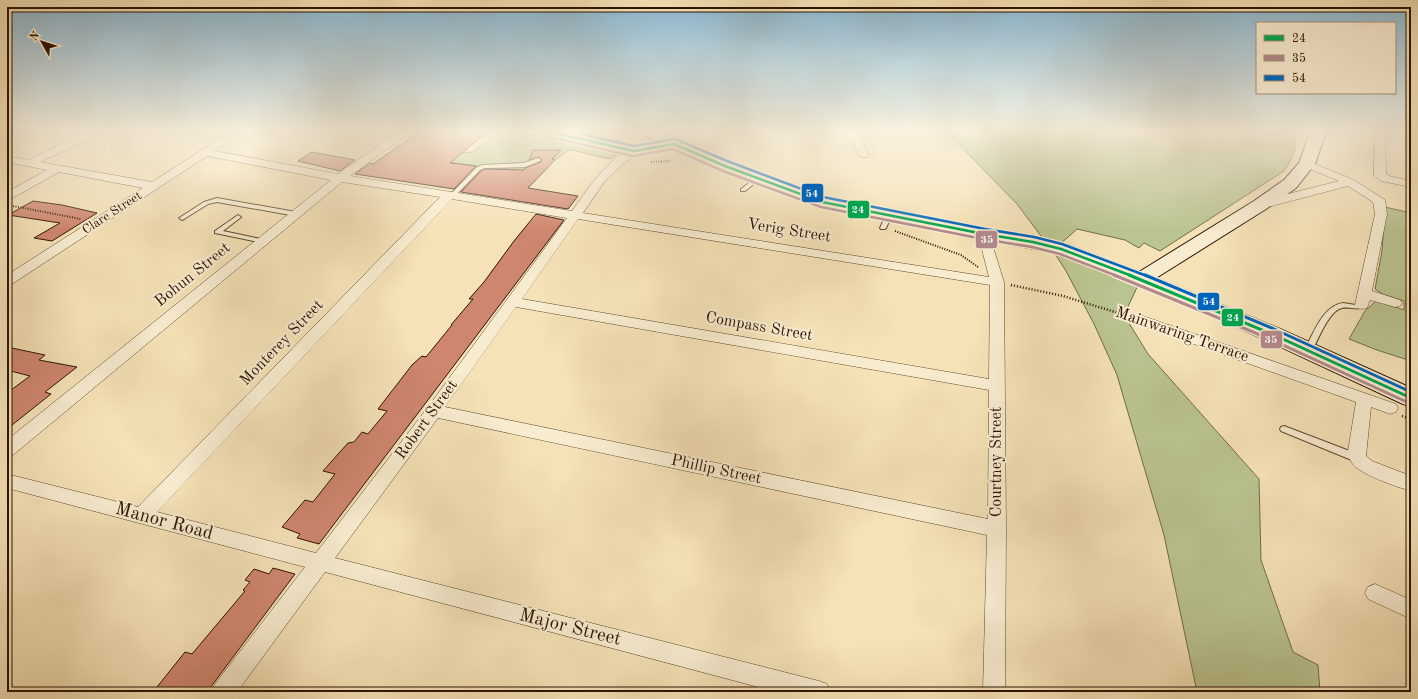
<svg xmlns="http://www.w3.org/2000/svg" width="1418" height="699" font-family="'Old Standard TT',serif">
	<rect width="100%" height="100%" fill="#f5e2b7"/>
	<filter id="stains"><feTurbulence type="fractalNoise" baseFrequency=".005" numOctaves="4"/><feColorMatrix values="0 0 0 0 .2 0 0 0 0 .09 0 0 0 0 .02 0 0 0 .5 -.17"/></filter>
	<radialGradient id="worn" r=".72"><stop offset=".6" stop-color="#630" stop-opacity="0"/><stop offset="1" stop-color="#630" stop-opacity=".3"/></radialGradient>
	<path fill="#bac490" stroke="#726c48" d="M499 132C537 132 576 142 614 150L618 152 615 156 609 159 572 150 567 151 556 159 547 157 544 158 528 171 492 168 434 160 451 153 473 152Z
		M947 132H1293C1299 147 1292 159 1284 171L1160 251 1144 243 1139 248 1125 240 1077 229 1058 246 1044 240 1017 204Z
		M1385 207 1411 213V361L1377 350 1349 339 1365 311 1376 301 1404 310V301L1382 294 1375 289 1382 251Z
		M1050 246 1141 279 1124 315 1148 354 1259 479 1261 560 1293 652 1318 665 1320 692H1197L1164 535 1117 375 1094 324 1066 271Z"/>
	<path fill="#cf866f" stroke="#2b1300" d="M419 132H487L450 163 476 166 454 189 355 174 370 163 373 164Z
		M533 150H561L552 159 555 160 552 163 528 188 578 196 568 209 461 192 481 171 485 169 524 170 525 168 541 162 542 160 539 157 529 160Z
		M312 152 355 160 340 171 298 161Z
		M33 201 62 205 97 213 52 241 34 238 60 223 8 215Z
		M536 214 564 220 319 544 297 538 300 534 282 527 305 500 313 502 335 474 323 471 348 443 354 442 362 432 368 434 387 411 378 409 412 365 422 356 426 357 452 325H451L473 299H469L484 282 514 241Z
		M7 347 45 355 39 360 77 367 45 392 51 394 7 429V393L30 376 7 370Z
		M273 568 295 574 207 692H153L185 652 192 654 245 591 243 590 250 582 245 580 254 569 269 574Z"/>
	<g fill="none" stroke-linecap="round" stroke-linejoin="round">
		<defs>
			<path id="lane" d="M538 158 541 160 540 161 525 167 485 168 480 170 455 196 453 197 450 195 476 168 482 165 524 163Z
				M757 177 759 178V180L745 191H741V189Z
				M217 198 296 212 299 214 296 216 217 202 208 204 184 219 182 220 179 218 204 202Z
				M889 213 892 215 886 228 885 229H881L880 228 886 215Z
				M238 215 241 217 240 218 223 231 265 240V242L263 243 215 233V231Z
				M1343 303 1356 305 1362 303 1366 305C1358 312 1351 306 1342 308 1329 310 1317 342 1311 353H1305L1304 351C1313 335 1322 306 1343 303Z
				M1284 426 1360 455 1362 458 1360 461 1357 462 1354 461 1281 431 1280 429 1281 427Z"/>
			<path id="street" d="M87 132H101L100 134 40 162 152 182 230 132H242L215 151 338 174 398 132H410L350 176 572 211C585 193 611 153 634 148L639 151 638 153 623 164 605 181 583 213 989 277 978 234 980 231H988L1004 282 1006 529 1005 692H983L987 535 438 418 335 558 819 681 827 684 830 692H777L325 572 237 692H212L215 684 305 567 7 488V474L138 507 440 197 342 182 13 455 7 457V440L331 180 207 156 12 284 7 285V275L143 188 59 172 7 201V192L47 170 7 162V156L28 160ZM452 199 567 218 428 407 316 553 157 512ZM578 219 990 285 989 379 522 299ZM516 307 989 390 988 519 445 407Z
				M844 132H855L861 138 869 155 868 157H860L851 139Z
				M1375 132H1385L1386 174 1389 176 1411 181V187L1381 181 1374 175Z
				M1307 161 1354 180 1385 200 1387 214 1372 291 1400 300 1402 303 1400 306 1395 307 1370 300 1367 308 1362 309 1357 308 1355 305 1375 214 1373 202 1348 186 1260 209 1256 208 1254 205 1256 202 1339 181 1303 166 1301 164Z
				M1140 315 1396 404 1398 408 1396 412 1390 414 1371 407 1366 456 1372 461 1411 476V491C1397 487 1359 474 1352 463 1349 459 1349 455 1348 451L1356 402 1135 323 1133 320 1135 317Z
				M1375 584 1411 600V619L1368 599 1365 593 1368 587Z"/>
			<path id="secondary" d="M542 132H571L634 146 658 142 643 135 640 132H661L731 163 826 198 984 228 1033 236 1068 245 1139 272 1254 201 1284 180 1299 163 1310 132H1326L1315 164 1296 188 1266 209 1156 278 1280 329 1411 388V406L1403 404 1264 339 1134 283 1054 253 816 206 719 169 673 149 634 156 545 135Z"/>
		</defs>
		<use href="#lane" stroke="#5e472e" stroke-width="2"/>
		<use href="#street" stroke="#5e472e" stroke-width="1"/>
		<use href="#secondary" stroke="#2b1300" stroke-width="2"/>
		<path stroke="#2b1300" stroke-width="2" stroke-dasharray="1 1.5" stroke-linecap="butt" d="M651 162 671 161
			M13 206 81 219
			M895 231 961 255 978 267"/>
		<path stroke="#2b1300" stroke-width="2.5" stroke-dasharray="1 2" stroke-linecap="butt" d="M1011 285 1063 296 1128 316
			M1402 416 1411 419"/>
		<use href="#lane" fill="#f8ecd0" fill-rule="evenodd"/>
		<use href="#street" fill="#f8ecd0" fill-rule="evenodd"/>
		<use href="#secondary" fill="#f8ecd0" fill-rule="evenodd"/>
		<defs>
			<path id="bus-1-far1" d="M550 132 634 151 674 144
				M674 144 725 166 822 202 984 234 1033 242 1061 249 1132 276"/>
			<path id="bus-1" d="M1129 275 1272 334 1411 398"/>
			<path id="bus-2-far1" d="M549 137 633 156 673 149 723 171 821 207 983 239 1032 247 1060 254 1117 276"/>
			<path id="bus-2" d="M1114 275 1270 339 1409 403"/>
			<path id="bus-3-far1" d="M573 132 634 146 675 139 727 161 823 197 985 229 1034 237 1062 244 1147 276"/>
			<path id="bus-3" d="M1145 275 1274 329 1411 392"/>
		</defs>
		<use href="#bus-1-far1" stroke="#f8ecd0" stroke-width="5"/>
		<use href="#bus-1" stroke="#f8ecd0" stroke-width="6"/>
		<use href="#bus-2-far1" stroke="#f8ecd0" stroke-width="5"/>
		<use href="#bus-2" stroke="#f8ecd0" stroke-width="6"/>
		<use href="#bus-3-far1" stroke="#f8ecd0" stroke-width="5"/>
		<use href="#bus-3" stroke="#f8ecd0" stroke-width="6"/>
		<use href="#bus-1-far1" stroke="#00a651" stroke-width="2.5"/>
		<use href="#bus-1" stroke="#00a651" stroke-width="3"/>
		<use href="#bus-2-far1" stroke="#b4898d" stroke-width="2.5"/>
		<use href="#bus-2" stroke="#b4898d" stroke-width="3"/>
		<use href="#bus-3-far1" stroke="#0065bd" stroke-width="2.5"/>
		<use href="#bus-3" stroke="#0065bd" stroke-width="3"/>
	</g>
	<linearGradient id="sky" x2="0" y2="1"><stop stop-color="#8ab8d3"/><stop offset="0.57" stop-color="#faf2df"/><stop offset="1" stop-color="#faf2df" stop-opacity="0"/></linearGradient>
	<rect width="1418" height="230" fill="url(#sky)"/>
	<g text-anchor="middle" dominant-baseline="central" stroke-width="4" stroke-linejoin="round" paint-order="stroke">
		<g font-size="13" fill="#2b1300" stroke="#f8ecd0">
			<text transform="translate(112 213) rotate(-33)">Clare Street</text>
		</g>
		<g font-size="16" fill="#2b1300" stroke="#f8ecd0">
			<text transform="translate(789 231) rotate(9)">Verig Street</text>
			<text transform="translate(193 275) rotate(-39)">Bohun Street</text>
			<text transform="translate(759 327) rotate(10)">Compass Street</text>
			<text transform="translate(1182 335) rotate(19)">Mainwaring Terrace</text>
			<text transform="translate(282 343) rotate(-46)">Monterey Street</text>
			<text transform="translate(427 420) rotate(-54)">Robert Street</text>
			<text transform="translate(997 462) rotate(-90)">Courtney Street</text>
			<text transform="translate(716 470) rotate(12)">Phillip Street</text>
		</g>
		<g font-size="19" fill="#2b1300" stroke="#f8ecd0">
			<text transform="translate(164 522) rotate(15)">Manor Road</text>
			<text transform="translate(570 628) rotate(14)">Major Street</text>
		</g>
	</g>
	<g stroke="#f8ecd0" stroke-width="1.5">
		<rect x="801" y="183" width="23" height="20" rx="4" fill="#0065bd"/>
		<rect x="847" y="200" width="23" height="19" rx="4" fill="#00a651"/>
		<rect x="975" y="230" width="23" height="19" rx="4" fill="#b4898d"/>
		<rect x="1197" y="292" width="23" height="19" rx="4" fill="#0065bd"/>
		<rect x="1221" y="308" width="23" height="19" rx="4" fill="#00a651"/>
		<rect x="1260" y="330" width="23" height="19" rx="4" fill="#b4898d"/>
	</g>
	<g font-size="11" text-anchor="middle" font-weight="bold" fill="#fff">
		<text x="812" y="197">54</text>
		<text x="858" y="213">24</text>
		<text x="987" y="243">35</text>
		<text x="1209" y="305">54</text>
		<text x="1233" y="321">24</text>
		<text x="1271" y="343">35</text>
	</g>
	<rect width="1418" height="699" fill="none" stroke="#f5e2b7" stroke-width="24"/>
	<rect x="8" y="8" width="1402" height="683" fill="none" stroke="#2b1300" stroke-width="2"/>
	<rect x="12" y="12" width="1394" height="675" fill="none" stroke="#2b1300"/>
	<rect x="1256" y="22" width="140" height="72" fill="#f8ecd0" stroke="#a6957d"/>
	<rect x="1264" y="35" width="20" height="6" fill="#00a651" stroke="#a6957d"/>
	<text x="1292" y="42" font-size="12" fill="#2b1300">24</text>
	<rect x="1264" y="55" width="20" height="6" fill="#b4898d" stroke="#a6957d"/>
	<text x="1292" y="62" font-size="12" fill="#2b1300">35</text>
	<rect x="1264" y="75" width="20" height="6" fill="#0065bd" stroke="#a6957d"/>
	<text x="1292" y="82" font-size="12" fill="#2b1300">54</text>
	<g transform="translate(42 42) rotate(309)" stroke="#f8ecd0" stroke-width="3" paint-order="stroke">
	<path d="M0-3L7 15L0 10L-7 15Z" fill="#2b1300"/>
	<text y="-6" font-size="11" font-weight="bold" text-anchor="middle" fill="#2b1300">N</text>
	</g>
	<rect width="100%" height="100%" filter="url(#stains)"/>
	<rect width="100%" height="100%" fill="url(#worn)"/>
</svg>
